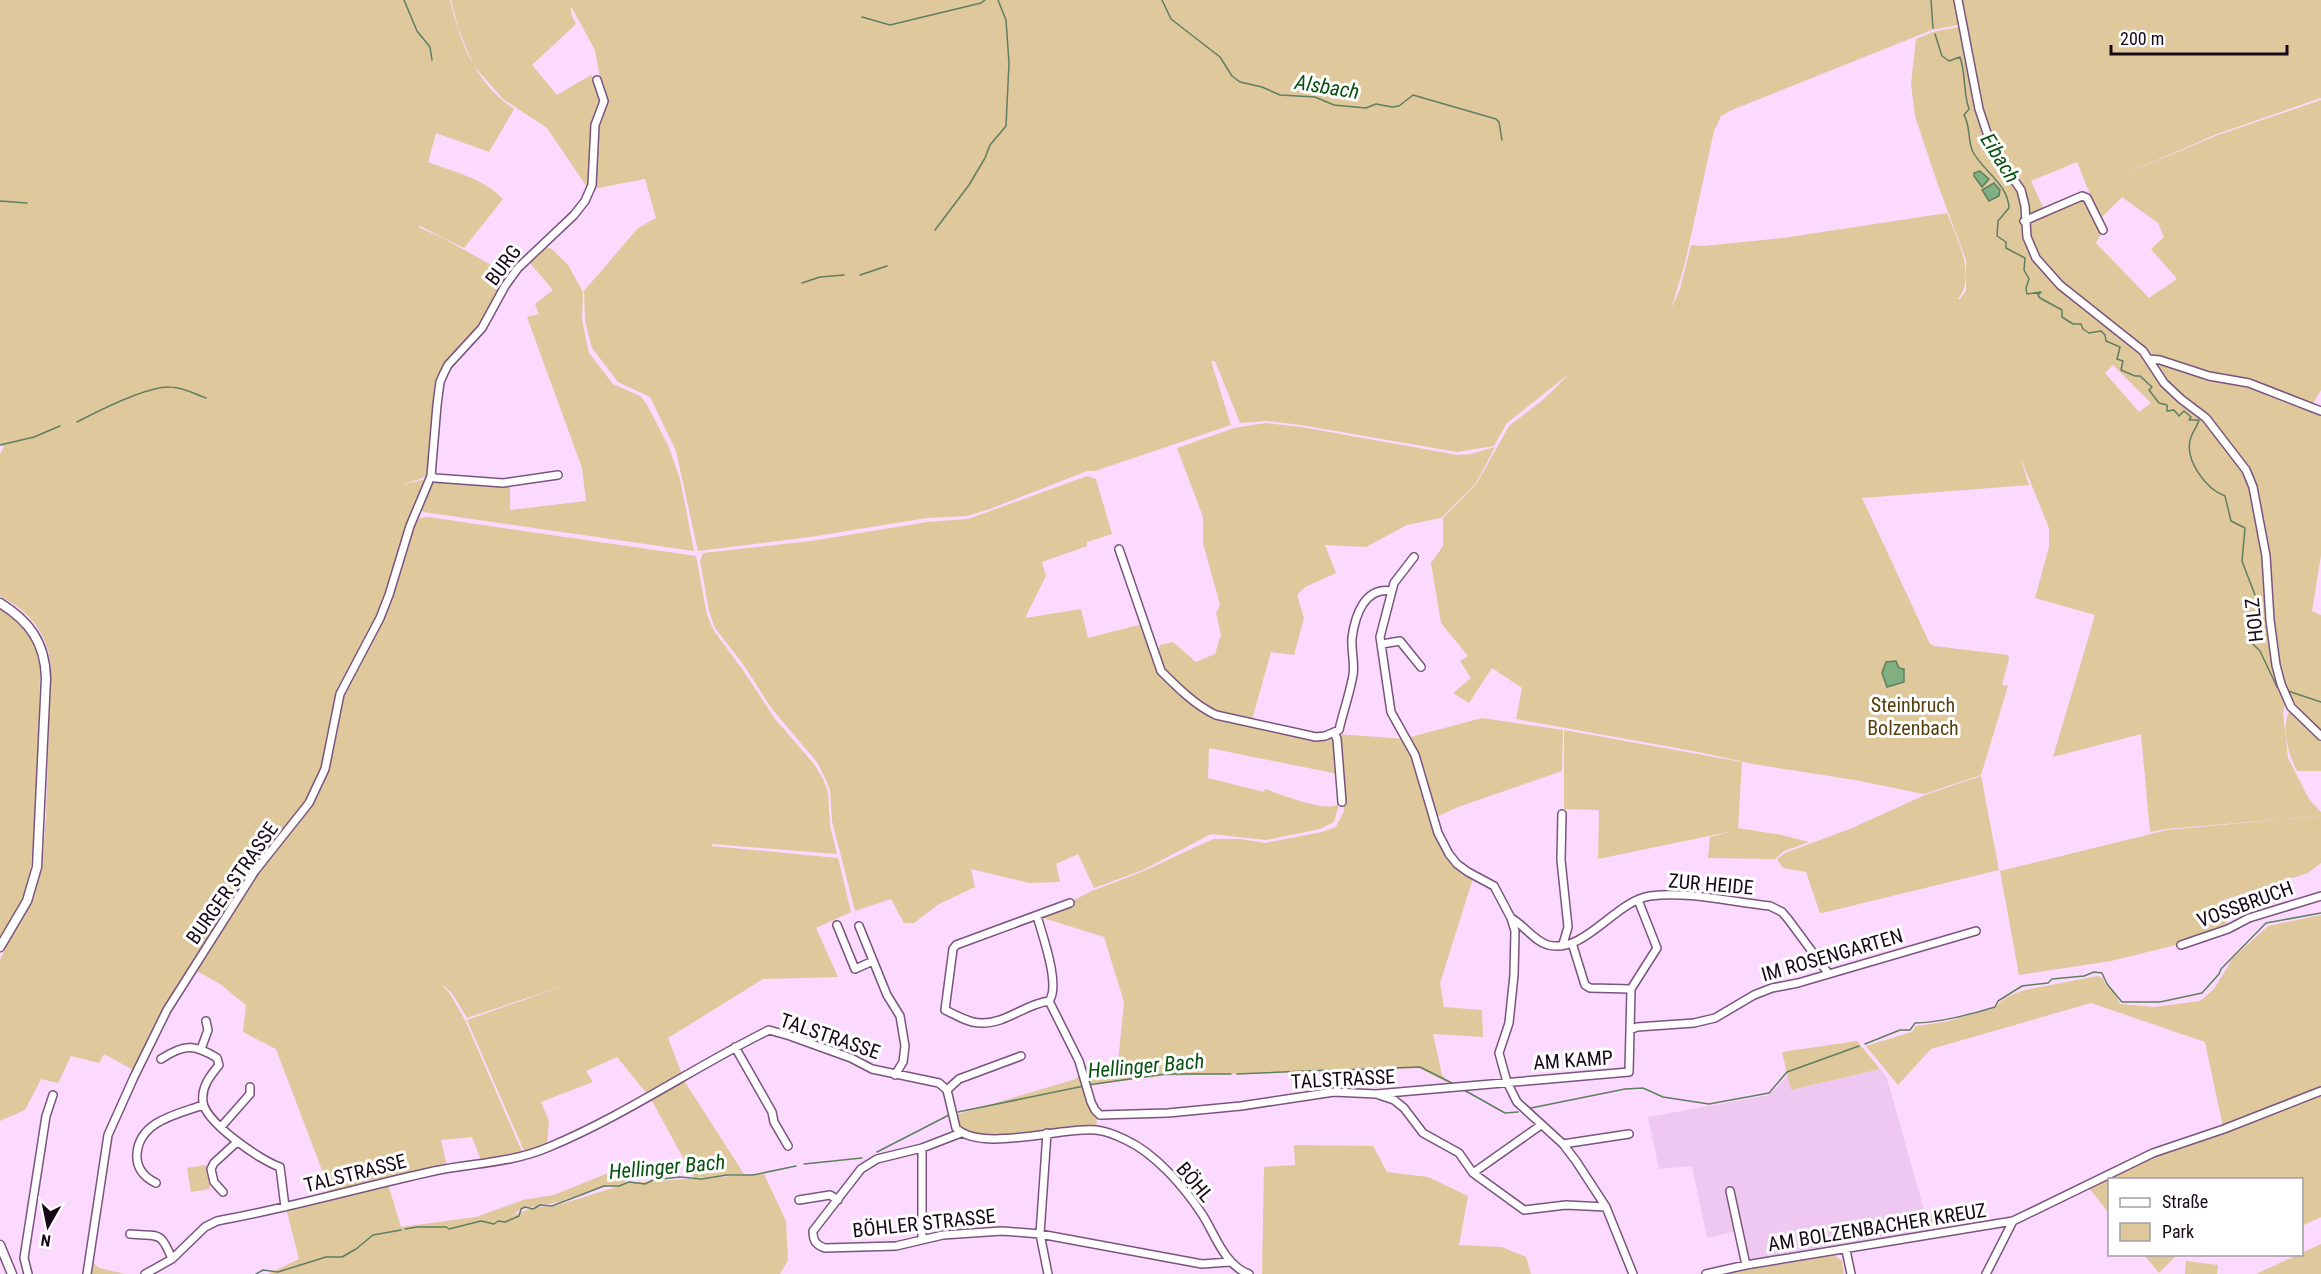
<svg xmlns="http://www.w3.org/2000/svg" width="2321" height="1274" font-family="'Roboto Condensed',sans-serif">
	<rect width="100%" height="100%" fill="#fcd9fe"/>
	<path fill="#eec8f1" d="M1880 1069 1887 1078 1930 1231 1749 1262 1742 1230 1707 1238 1692 1166 1659 1169 1648 1117 1769 1095 1788 1075 1792 1090Z"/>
	<path fill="#dec89c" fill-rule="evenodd" d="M0 0H450C461 45 475 82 514 109L489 152 436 133 428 162C456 173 481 177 503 199L464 248 420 226 418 227 443 238 511 276 488 316 446 365 428 476 401 485 426 479 383 604 348 673 324 766 306 804 251 872 135 1071 104 1054 99 1063 71 1056 58 1083 41 1079 25 1110 0 1121V960L8 941 32 900 42 869 46 817 51 665C47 632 29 611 0 596V454L4 447 0 444Z
		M451 0H1959L1963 24 1932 30 1732 110 1721 116 1714 131 1685 263 1671 309 1680 289 1691 245 1703 246 1783 238 1947 213C1956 237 1977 275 1958 299H1960L1966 291V260L1938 185 1915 116 1911 84 1916 39 1933 32 1963 26 1992 153 2019 191 2023 202V229L2034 258 2053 282 2143 355 2157 376 2208 424 2247 476 2263 560 2267 621 2275 674 2286 701 2283 713 2288 758 2309 799 2321 812V863L2308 873 2221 901 2228 928 2180 944 2111 961 2019 975 2000 871 2167 830 2319 816 2166 829 2150 832 2141 734 2053 757 2095 615 2035 598 2049 547V528L2020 456 2029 485 1862 498 1930 644 1934 646 2008 655 2009 659 2002 685 2008 686 1981 775 1924 794 1855 780 1753 764 1704 753 1516 719 1522 688 1492 668 1469 703 1453 693 1471 678 1460 661 1468 656 1441 623 1431 563 1443 546V518L1477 483 1509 426 1544 399 1570 373 1507 423 1494 446 1457 452 1301 425 1267 421 1240 423 1215 361H1211L1231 425 1095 471H1087L990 509 967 516 927 518 810 537 698 551 676 451 650 397 618 382 592 348 585 321 584 291 638 228 656 218 645 179 598 188 593 185 594 139 604 101 595 50 571 6V14L576 24 532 65 557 95 591 75 600 85 603 101 595 125 589 190 547 128 503 99 474 66 458 28ZM2113 365 2151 403 2139 412 2105 373Z
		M1962 0H2321V98L2217 134 2116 178 2218 135 2321 100V390L2311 407 2250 382 2175 365 2146 352 2055 278C2040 260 2031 245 2026 222L2082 197 2086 199 2101 234 2096 243 2149 298 2177 279 2151 249 2164 237 2158 223 2122 197 2100 219 2077 162 2031 181 2044 209 2028 216 2026 191 1997 148 1980 98Z
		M546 247 552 249 568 265 583 292 582 320 589 353 613 384 640 396 646 403 668 445 680 479 694 551 423 512 421 509 431 482 437 480 510 483V510L586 501 582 468 527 317 539 314 535 304 553 290 529 262Z
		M2160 362 2248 384 2321 412V555L2312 611 2321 615V734L2292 707 2277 666 2270 561 2258 491 2241 456 2220 429 2205 413 2181 395 2157 368Z
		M1266 423 1301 427 1458 455 1471 454 1495 447 1476 483 1441 518 1407 525 1366 547 1325 545 1336 573 1305 587 1297 595 1304 618 1294 655 1271 652 1251 723 1208 710 1163 671 1157 652 1160 645 1173 642 1196 662 1215 654 1221 635 1216 613 1220 605 1203 543V517L1177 448 1234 428Z
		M1087 476 1096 479 1112 534 1087 542V546L1042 562 1046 576 1025 618 1081 609 1088 638 1142 624 1145 636 1160 671 1206 712 1331 739 1335 743 1338 774 1209 748 1208 778 1264 792 1265 789C1281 794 1325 813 1339 804L1334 822 1320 829 1266 840 1211 834 1143 870 1094 888 1078 854 1056 864 1060 882 1029 883 971 869 975 887 939 904 914 923H904L891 899 855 911 832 821 830 790 825 778 817 762 772 709 743 664 715 628 709 611 700 561 703 553 811 541 927 522 968 519Z
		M428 517 696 556 707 615 714 631 745 673 775 719 814 764 823 779 828 792 830 826 837 854 712 844 711 846 838 858 851 912 816 928 838 977 763 979 668 1038 682 1074 648 1095 617 1057 586 1071 593 1082 541 1102 549 1121 547 1145 525 1153 467 1020 569 984 467 1018 452 993 440 983 450 994 465 1020 523 1154 481 1160 472 1137 441 1140 447 1167 386 1178 331 1194 276 1049 243 1032 246 1005 220 984 195 970 248 886 318 791 342 695 363 655 413 523 420 518Z
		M0 609C27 628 39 641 40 675L36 815 30 873 22 900 0 938Z
		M2290 710 2321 738V771H2297C2289 756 2280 726 2290 710Z
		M1482 718 1563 730 1562 771 1458 807 1434 818 1407 738Z
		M1564 730 1742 762 1738 828 1782 835 1809 842 1784 851 1775 859 1708 858 1710 837 1733 831 1598 859 1599 810 1564 809Z
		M1337 734 1405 739C1423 773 1425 814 1447 847 1454 856 1466 864 1475 872L1440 983 1444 1007 1482 1010 1483 1037 1433 1034 1442 1075 1450 1084 1419 1068 1162 1076 1088 1085 1084 1067 1118 1063 1124 1002 1104 937 1040 917 1092 891 1144 871 1213 839H1241L1265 843 1322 832 1336 827 1344 811Z
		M1981 776 1999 870 1822 913H1820L1806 872 1783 868 1777 859 1785 853 1850 829 1925 795Z
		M2321 915V1089L2223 1127 2205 1042 2091 1003 1931 1049 1898 1085 1866 1046 1912 1032 1916 1026 1945 1022 1995 1008C2002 998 2013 994 2025 990L2097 976 2103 978 2105 984 2114 992 2120 1004 2154 1007 2200 1001 2214 989 2233 958 2268 926Z
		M1857 1041 1880 1069 1791 1090 1782 1052Z
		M1080 1074 1089 1105 1097 1117 1096 1128 1045 1130 992 1138 975 1137 958 1126 955 1115 1076 1079Z
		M683 1079 744 1174 694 1178 651 1099Z
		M2321 1094V1217L2302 1226V1180H2110L2109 1213 2089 1188 2143 1160Z
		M1294 1145 1373 1146 1387 1172 1428 1177 1468 1196 1459 1245 1502 1247 1526 1257 1531 1274H1262L1264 1167 1295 1165Z
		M206 1165 210 1189 191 1192 187 1168Z
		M623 1167 628 1181 616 1186 600 1187 559 1202 520 1209 512 1216C524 1211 537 1205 552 1207L629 1183 764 1174 786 1221 788 1260 780 1274H268L299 1259 286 1208 388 1184 401 1227 476 1217 523 1200 554 1195Z
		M1946 1212 1949 1226 1936 1227 1931 1222 1929 1215Z
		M2321 1244V1274H2256Z
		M1834 1255 1842 1261 1844 1274H1724Z
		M2144 1255H2177L2159 1273Z
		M2186 1261 2218 1265 2217 1274H2185Z
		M92 1262 99 1268 125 1274H91Z"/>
	<path fill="#80b07f" stroke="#607e60" stroke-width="1.5" d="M1980 171 1989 179 1982 187 1974 176V173Z
		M1994 183 2000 190 1999 196 1989 201 1982 190Z
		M1896 661 1899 668 1904 669V682L1887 687 1882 673 1886 662Z"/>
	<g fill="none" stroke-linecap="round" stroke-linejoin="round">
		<path stroke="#607e60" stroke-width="1.5" d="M404 0 417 31 430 47 432 60
			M1162 0 1171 19 1220 57 1232 76 1240 82 1262 87 1280 95 1315 97 1334 105 1366 108 1376 104 1392 107 1399 106 1413 95 1496 119 1499 122 1502 140
			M1931 0 1933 28
			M862 17 890 25 981 3 985 0
			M1935 34 1942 56 1949 61 1960 57C1966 74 1963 92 1969 109L1964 115C1971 127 1967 139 1973 152 1984 172 2008 184 2009 208L1998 221 1997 236 2006 242V248L2025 258 2024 270 2029 279 2026 288 2027 294 2041 292 2038 295 2040 298 2062 310V317L2073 324H2081L2083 329 2089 333 2101 331 2105 335 2106 341 2120 347 2117 359 2123 361 2121 370 2135 376H2140L2152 387 2149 390 2159 403 2167 405V411L2174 410 2179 416 2184 411 2191 417 2189 420H2199C2197 427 2193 431 2191 437 2183 459 2206 489 2225 496L2231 521 2245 528 2242 561 2258 603 2257 620 2250 625 2247 638 2260 651 2277 687 2280 688
			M0 201 27 203
			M935 230 969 185 985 158 990 145 1006 126 1009 63 1006 20 998 0
			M860 275 887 266
			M802 283 820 277 844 275
			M77 422C98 411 146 386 170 387 183 387 194 394 206 398
			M0 445 34 437 60 426
			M2288 691 2321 702
			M1865 1044 1900 1030H1910L1915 1023C1937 1023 1973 1014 1995 1007L1998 1001 2022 986 2048 983 2052 979 2084 976 2094 972 2102 973 2107 984 2122 1002H2160L2202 993 2219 974 2221 969 2266 923 2321 913
			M1339 1070 1420 1067 1452 1083
			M1237 1074 1332 1070
			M1088 1085 1165 1074H1231
			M1464 1090 1505 1113 1518 1112
			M1531 1108 1625 1089 1643 1088 1663 1097 1709 1104 1769 1093 1787 1072 1859 1046
			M958 1112 1084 1086
			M877 1152 949 1115
			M804 1164 862 1158
			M405 1229 417 1227H446L449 1229 481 1221 494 1224 498 1221 505 1222 519 1216 521 1209 525 1207 533 1209 540 1205 552 1206 604 1186H619L629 1182 645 1184 653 1180 680 1177 701 1179 727 1175H753L796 1166
			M256 1274 263 1270 278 1272 326 1257H342L356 1249 373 1235 401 1230"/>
		<defs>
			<path id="minor" d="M1958 0 1979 109 1992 148 2021 190 2025 206 2027 237 2036 258 2060 285 2143 351 2164 383 2181 399 2206 418 2246 470 2253 487 2266 556 2270 620 2276 665 2281 684 2291 707 2321 736
				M2024 221 2082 196 2087 198 2103 230
				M2149 359 2160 360 2209 376 2249 383 2321 411
				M431 476 435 478 503 483 558 475
				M1119 549 1161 671C1177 687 1196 706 1216 715L1316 737 1325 736 1339 730C1343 712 1350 693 1353 675 1355 663 1351 650 1352 638 1355 615 1365 586 1392 591
				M1414 557 1394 583 1380 637 1391 712 1415 755 1438 833 1449 854 1457 864 1468 872 1494 886 1511 918 1515 931 1514 975 1509 1023 1499 1053 1507 1082 1517 1102 1563 1144 1576 1161 1606 1207 1633 1274
				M1382 644 1400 641 1421 667
				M1334 732 1337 739 1342 802
				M1562 814 1561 860 1568 927 1563 944
				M1037 916C1042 934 1061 986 1049 1001
				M1511 918C1524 925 1534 941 1548 945 1585 954 1615 901 1650 896 1690 891 1730 902 1770 906L1782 912 1788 919 1828 973
				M837 925 855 969 873 961
				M859 926 887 995 900 1016 905 1046 903 1062 895 1075
				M1572 943 1585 985 1590 988 1631 989 1657 948 1638 900
				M2181 945 2228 929 2249 918 2321 896
				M1049 1001C1025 1004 1006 1024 981 1023 968 1023 956 1015 945 1010L953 949 956 945 1070 903
				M1049 1001 1079 1061 1091 1102 1095 1110 1100 1115
				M1630 1030 1637 1027 1694 1023 1715 1018 1754 995 1772 988 1798 983 1976 931
				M735 1047 772 1112 774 1122 788 1146
				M201 1049 208 1030 206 1021
				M161 1059C184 1044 194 1044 217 1058L219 1065C210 1076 201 1087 203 1102 205 1122 261 1161 280 1167L285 1207
				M947 1090 959 1079 1021 1056
				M1379 1095 1394 1100 1404 1108 1423 1133 1459 1153 1473 1173 1524 1210 1566 1205 1606 1207
				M1100 1115 1168 1113 1241 1106 1334 1092 1376 1094 1629 1072 1631 989
				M221 1127 250 1094V1087
				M961 1133 922 1148 877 1159 861 1169 813 1231C813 1241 816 1245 825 1248L896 1246 943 1235 1002 1231 1040 1234 1202 1264 1230 1262
				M1047 1133 1040 1234 1048 1274
				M1563 1144 1629 1134
				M922 1148V1240
				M1473 1173 1541 1125
				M156 1183C144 1177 136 1168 137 1154 139 1121 178 1114 203 1105
				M1730 1191 1746 1265
				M223 1192 214 1182 211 1169 214 1163 237 1142
				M799 1200 830 1195 838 1200
				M130 1234C158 1237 160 1229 172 1259
				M1846 1250 1851 1274
				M28 1274 24 1258 46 1116 53 1095
				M87 1274 108 1135 134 1077 167 1010 255 871 309 803 325 769 340 694 380 618 389 595 410 526 431 476 437 405 440 382 444 373 448 365 482 328 505 286 518 268 574 215 585 201 592 185 595 125 604 101 597 80
				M145 1274 172 1259 205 1227 217 1221C290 1208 361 1187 434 1171 472 1163 512 1163 549 1147 626 1115 694 1067 769 1030L790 1036 851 1058 872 1069 939 1083 947 1090 956 1128C981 1153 1060 1127 1096 1130 1105 1131 1118 1136 1126 1140 1156 1154 1184 1187 1202 1214 1215 1234 1224 1265 1249 1274
				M1706 1274 1746 1265 2013 1221 2153 1153 2224 1129 2321 1091
				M1986 1274 2013 1221"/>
			<path id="tertiary" d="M0 603C29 621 45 642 46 678L37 867 27 901 0 947
				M0 1245 12 1274"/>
		</defs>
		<use href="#minor" stroke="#7a547d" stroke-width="10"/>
		<use href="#tertiary" stroke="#7a547d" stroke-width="11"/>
		<use href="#minor" stroke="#fff" stroke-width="7"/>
		<use href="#tertiary" stroke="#fff" stroke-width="8"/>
	</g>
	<g text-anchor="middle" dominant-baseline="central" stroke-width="6" stroke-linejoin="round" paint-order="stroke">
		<g font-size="20" fill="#170918" stroke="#fff">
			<text transform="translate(503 265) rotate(-53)">BURG</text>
			<text transform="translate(2254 620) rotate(-96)">HOLZ</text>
			<text transform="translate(232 883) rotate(-55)">BURGER STRASSE</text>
			<text transform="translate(1711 884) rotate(5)">ZUR HEIDE</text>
			<text transform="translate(2245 904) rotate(-20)">VOSSBRUCH</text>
			<text transform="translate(1832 955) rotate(-16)">IM ROSENGARTEN</text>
			<text transform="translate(830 1036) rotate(19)">TALSTRASSE</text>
			<text transform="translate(1573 1060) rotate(-4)">AM KAMP</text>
			<text transform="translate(1343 1079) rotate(-3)">TALSTRASSE</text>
			<text transform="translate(355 1173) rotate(-14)">TALSTRASSE</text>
			<text transform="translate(1195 1182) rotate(50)">BÖHL</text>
			<text transform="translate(924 1223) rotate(-6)">BÖHLER STRASSE</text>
			<text transform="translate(1877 1227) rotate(-9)">AM BOLZENBACHER KREUZ</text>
		</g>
		<g font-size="20" fill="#543f0d" stroke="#fff">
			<text x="1913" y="705">Steinbruch<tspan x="1913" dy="23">Bolzenbach</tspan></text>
		</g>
		<g font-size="21" font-style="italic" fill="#08510f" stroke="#fff">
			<text transform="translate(1327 87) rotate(9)">Alsbach</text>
			<text transform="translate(2000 158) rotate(58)">Eibach</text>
			<text transform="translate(1146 1066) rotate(-5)">Hellinger Bach</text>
			<text transform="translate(667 1167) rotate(-5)">Hellinger Bach</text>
		</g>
	</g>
	<rect x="2108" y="1178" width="195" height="78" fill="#ffffff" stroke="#a29da3" stroke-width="1.5"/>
	<rect x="2120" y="1198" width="30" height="9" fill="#ffffff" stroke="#a29da3" stroke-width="1.5"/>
	<text x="2162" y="1208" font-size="18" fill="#170918">Straße</text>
	<rect x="2120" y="1223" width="30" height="18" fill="#dec89c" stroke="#a29da3" stroke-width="1.5"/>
	<text x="2162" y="1238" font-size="18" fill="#170918">Park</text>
	<g transform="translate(48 1226) rotate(189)" stroke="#ffffff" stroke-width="4.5" paint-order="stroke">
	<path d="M0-4.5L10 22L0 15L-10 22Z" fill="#170918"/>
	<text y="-9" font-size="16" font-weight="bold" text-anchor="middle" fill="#170918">N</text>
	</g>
	<path d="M2111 45v9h176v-9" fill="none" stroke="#170918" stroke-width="3"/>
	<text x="2120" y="45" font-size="18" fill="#170918" stroke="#ffffff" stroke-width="4.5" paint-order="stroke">200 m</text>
</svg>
